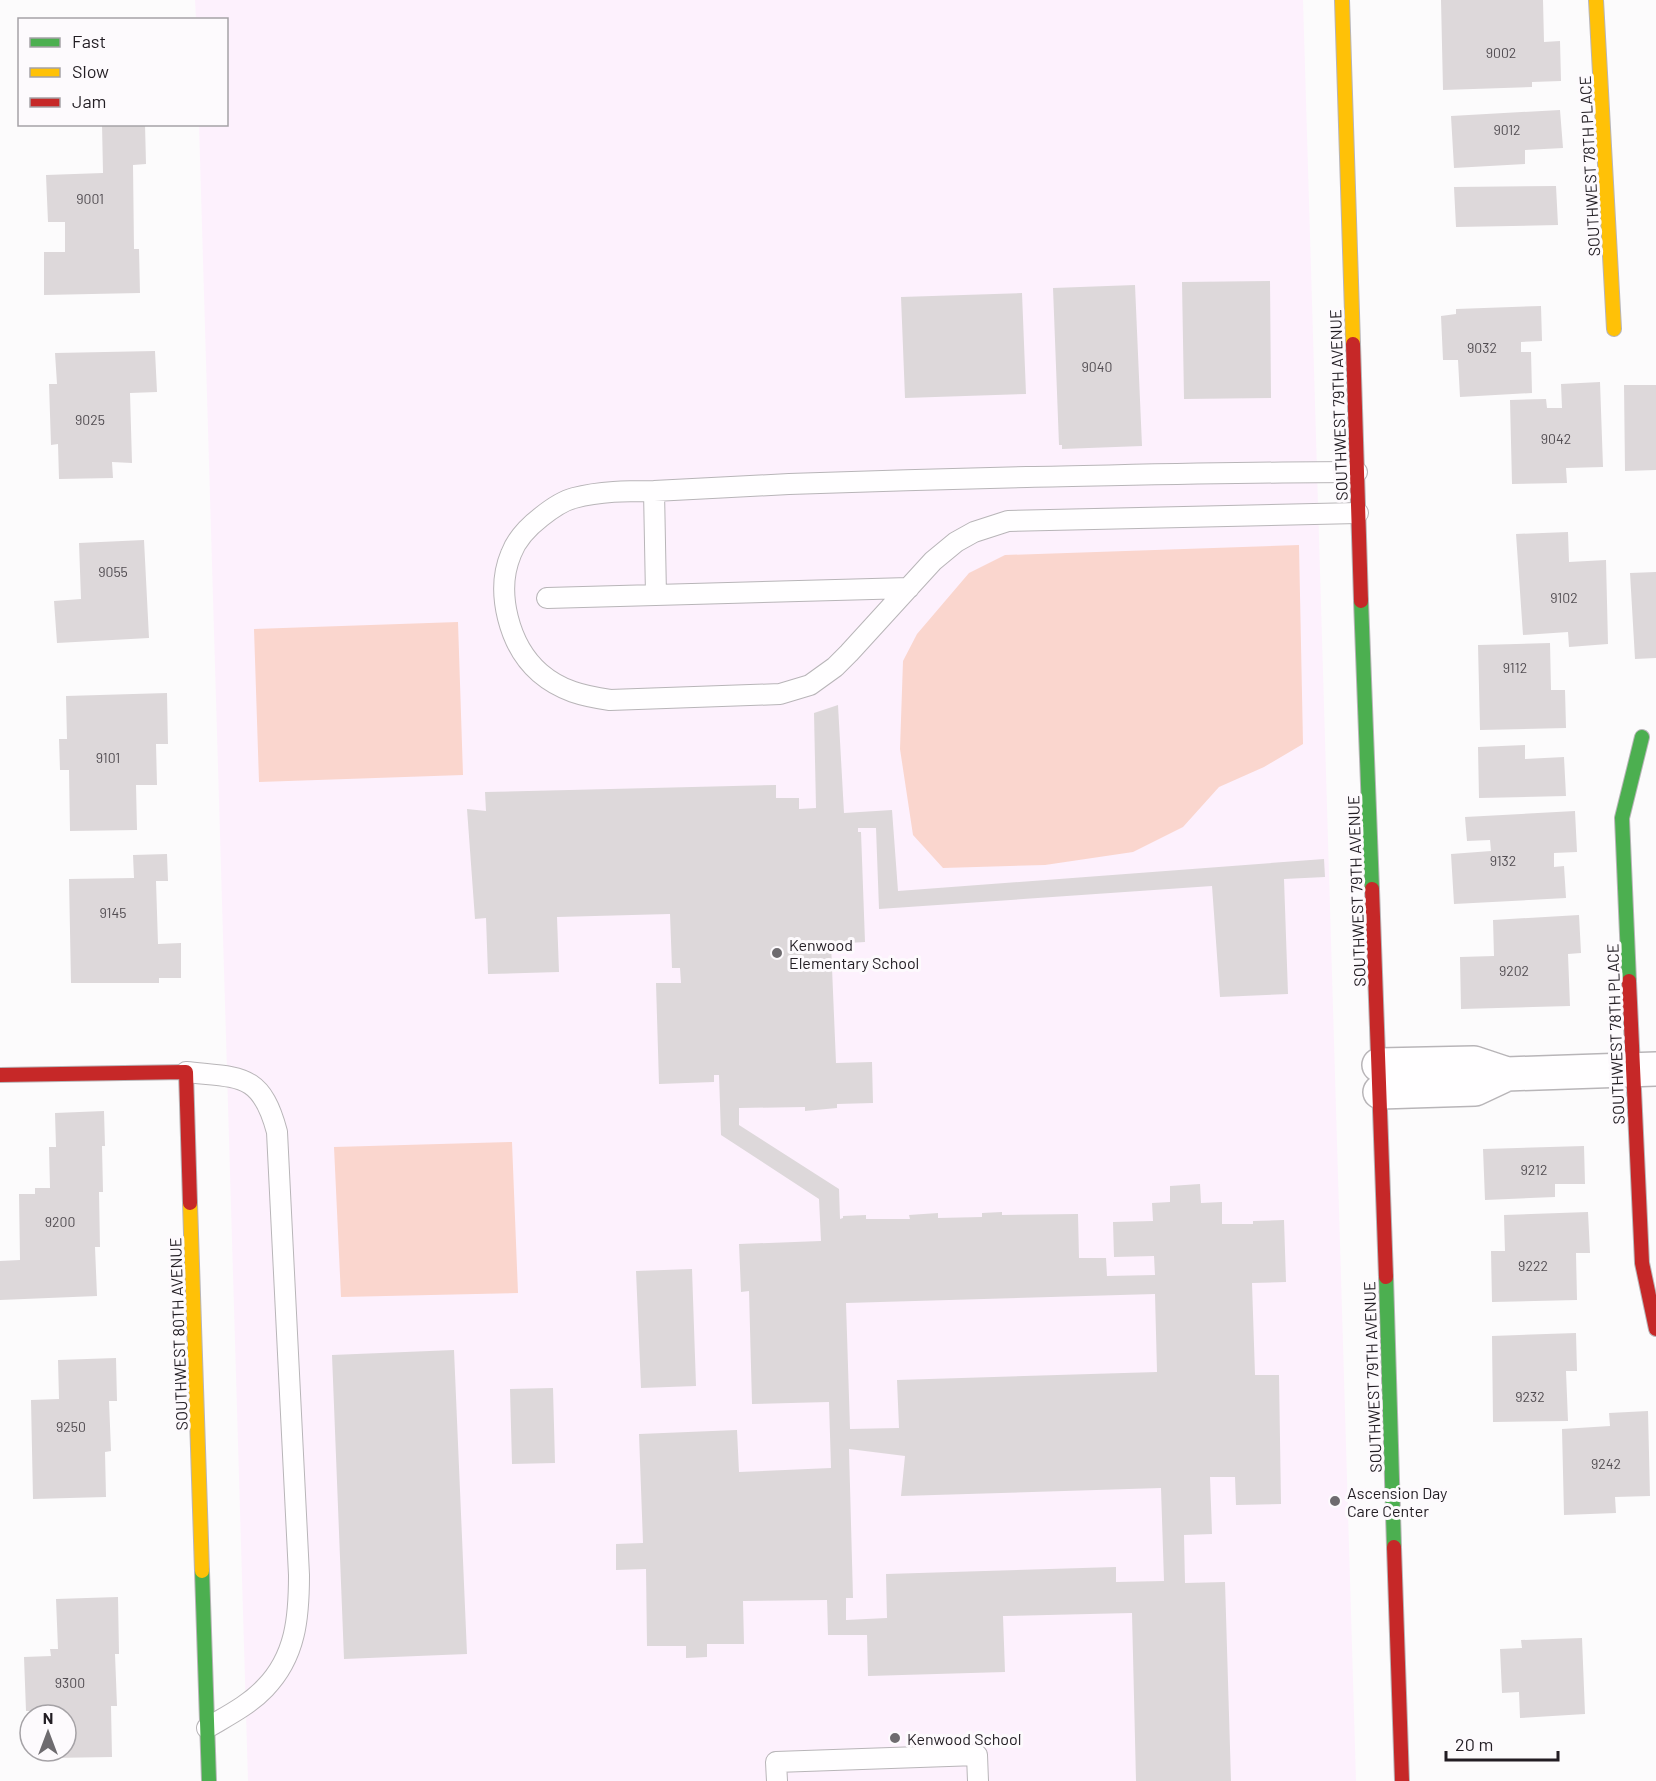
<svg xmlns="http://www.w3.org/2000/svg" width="1656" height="1781" font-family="Barlow,sans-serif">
	<rect width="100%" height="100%" fill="#fcfbfc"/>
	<path fill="#fdf1fd" d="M195 0H1303L1356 1781H248L199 125 226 124V20L196 19Z"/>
	<path fill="#fad6ce" d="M1299 545 1303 744 1264 767 1219 787 1183 827 1133 852 1045 865 943 868 913 835 900 749 903 661 917 634 969 573 1005 555Z
		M458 622 463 775 259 782 254 629Z
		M512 1142 518 1293 341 1297 334 1147Z"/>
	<path fill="#ddd8da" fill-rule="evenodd" d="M1441 0H1543L1544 42 1560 41 1561 81 1532 82V87L1443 90Z
		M1560 110 1563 148 1525 150V164L1454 168 1451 116Z
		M102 124H145L146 164 133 165 134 249H139L140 293 44 295V252H65V222H48L46 175 103 173Z
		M1556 186 1558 225 1456 227 1454 187Z
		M1270 281 1271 398 1184 399 1182 282Z
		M1135 285 1142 446 1062 449V445H1059L1053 288Z
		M1022 293 1026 394 905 398 901 297Z
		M1541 306 1542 341 1521 342V352H1531L1532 393 1460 397 1458 360H1443L1441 316 1456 314V309Z
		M155 351 157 392 130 393 132 463 112 462 113 478 59 479 58 444 51 445 49 384H57L55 353Z
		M1600 382 1603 467 1566 468 1567 483 1512 484 1510 400 1546 399 1547 408H1562L1561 384Z
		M1624 385H1656V470L1625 471Z
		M1568 532 1569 562 1606 560 1608 644 1569 647 1568 632 1523 635 1516 534Z
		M144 540 149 638 57 643 54 601 81 599 79 543Z
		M1656 572V658L1635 659 1630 573Z
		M1550 643 1551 690H1565L1566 728 1480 730 1478 645Z
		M167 693 168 744H156L157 785H136L137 830 70 831 69 770H60L59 739H67L66 696Z
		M838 705 844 813 892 810 898 891 1324 859 1325 877 1284 879 1288 994 1220 997 1212 886 879 909 876 828H858V832H861L865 942 831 944 836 1063 872 1062 873 1103 837 1104V1108L805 1111V1107L739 1108V1125L839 1189 840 1219 843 1218V1216L866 1215V1219H910L909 1215 938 1213V1218L982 1217V1213L1002 1212V1215L1078 1214 1079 1258H1106L1107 1276 1155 1275 1154 1256 1114 1257 1113 1222 1153 1221 1152 1203 1170 1202V1186L1200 1184 1201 1203 1222 1202V1224H1253V1221L1284 1220 1286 1282 1252 1283 1255 1375H1279L1281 1504 1236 1505 1235 1477H1210L1212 1534 1184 1535 1185 1583 1225 1582 1231 1781H1136L1132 1613 1003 1616 1005 1672 868 1676 867 1635H828L827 1600 743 1601 744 1644H707V1657L686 1658V1646H647L646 1569 616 1570V1544L643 1543 639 1434 737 1430 739 1472 831 1468 829 1402 752 1404 749 1291 741 1292 739 1244 821 1241 819 1199 721 1135 719 1075H714V1082L659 1084 656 983H681L680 968H672L670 914 557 917 559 972 488 974 486 918 475 919 467 809 486 811 485 792 776 785V798H799V809L816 808 814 713ZM1155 1294 1157 1372 897 1380 899 1428 850 1429 846 1303ZM849 1449 905 1456 901 1496 1161 1488 1164 1581 1116 1582V1567L886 1574 887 1618 846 1620V1598H853Z
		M1525 745V759L1564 757 1566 796 1479 798 1478 747Z
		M1575 811 1577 852 1554 853V867L1564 866 1566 898 1454 904 1451 854 1491 851 1490 840 1467 841 1465 817Z
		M167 854 168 881H156L158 944 181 943V978H159V983H71L69 879 134 878 133 855Z
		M1579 915 1581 953 1568 954 1570 1006 1461 1009 1460 957 1494 956 1493 920Z
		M104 1111 105 1146H102L103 1192H99L100 1247H95L97 1296 0 1300V1261L20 1260 19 1194H35V1188H50L49 1147H56L55 1113Z
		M1584 1146 1585 1184H1555V1197L1485 1200 1483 1149Z
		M1588 1212 1590 1253H1576L1577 1300 1492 1302 1491 1251H1505L1504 1215Z
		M692 1269 696 1386 641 1388 636 1271Z
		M1576 1333 1577 1371H1566L1568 1421 1493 1422 1492 1336Z
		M454 1350 467 1654 344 1659 332 1355Z
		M116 1358 117 1401H109L111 1451 105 1452 106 1497 33 1499 31 1400 59 1399 58 1360Z
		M553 1388 555 1463 512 1464 510 1389Z
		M1648 1411 1650 1496 1615 1497 1616 1513 1564 1515 1562 1429 1610 1426 1609 1413Z
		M118 1597 119 1654H115L117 1706H111L112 1757 50 1758V1751H66V1715H49V1711H26L24 1657 51 1656 50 1649H58L56 1599Z
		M1582 1638 1585 1714 1520 1718 1519 1692 1502 1693 1500 1649 1522 1648 1521 1640Z"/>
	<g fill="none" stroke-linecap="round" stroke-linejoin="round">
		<defs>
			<path id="lane" d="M1357 472C1247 472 1137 475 1027 477 948 479 868 481 789 484 744 486 699 489 654 491 627 491 600 491 574 498 562 501 551 509 541 517 528 527 517 538 511 554 495 592 509 646 540 673 561 691 583 696 610 700L780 694 810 685 835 667 849 653 933 561 956 542 974 532 1008 521 1358 513
				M654 491 656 595
				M547 598 909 588
				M186 1072C240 1078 261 1072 277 1132L299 1575C299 1617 296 1656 265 1688 249 1705 227 1716 207 1728
				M777 1781 776 1762 977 1755 978 1781"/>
			<path id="street" d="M1379 1065 1474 1063 1507 1074 1475 1089 1380 1092
				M1507 1074 1656 1069"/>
			<path id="fast" d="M1361 601 1372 889
				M1629 981 1622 818 1642 737
				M1386 1277 1394 1547
				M202 1571 209 1781"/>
			<path id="slow" d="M1342 0 1353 344
				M1596 0 1614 329
				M190 1203 202 1571"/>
			<path id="jam" d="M1353 344 1361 601
				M1372 889 1386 1277
				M1629 981 1642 1263 1656 1329
				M0 1075 186 1072 190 1203
				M1394 1547 1402 1781"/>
		</defs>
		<use href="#lane" stroke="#b8b5b8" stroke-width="22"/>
		<use href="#street" stroke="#b8b5b8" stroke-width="36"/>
		<use href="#fast" stroke="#b8b5b8" stroke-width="16"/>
		<use href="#slow" stroke="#b8b5b8" stroke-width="16"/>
		<use href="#jam" stroke="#b8b5b8" stroke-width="16"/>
		<use href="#lane" stroke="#fffeff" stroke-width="20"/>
		<use href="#street" stroke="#fffeff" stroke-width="33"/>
		<use href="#fast" stroke="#4caf50" stroke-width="14"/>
		<use href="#slow" stroke="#ffc107" stroke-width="14"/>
		<use href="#jam" stroke="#c62828" stroke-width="14"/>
	</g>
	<g fill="#6e6b6f" stroke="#fdfafd" stroke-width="2">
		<circle cx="777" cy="953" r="6"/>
		<circle cx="1335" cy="1501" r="6"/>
		<circle cx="895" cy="1738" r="6"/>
	</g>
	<g text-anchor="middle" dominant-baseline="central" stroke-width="6" stroke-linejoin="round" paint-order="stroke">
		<g font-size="14" fill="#514c51">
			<text x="1501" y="52">9002</text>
			<text x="1507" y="129">9012</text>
			<text x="90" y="198">9001</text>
			<text x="1482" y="347">9032</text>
			<text x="1097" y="366">9040</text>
			<text x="90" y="419">9025</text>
			<text x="1556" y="438">9042</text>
			<text x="113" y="571">9055</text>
			<text x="1564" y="597">9102</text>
			<text x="1515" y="667">9112</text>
			<text x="108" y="757">9101</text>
			<text x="1503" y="860">9132</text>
			<text x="113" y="912">9145</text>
			<text x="1514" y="970">9202</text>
			<text x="1534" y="1169">9212</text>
			<text x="60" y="1221">9200</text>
			<text x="1533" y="1265">9222</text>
			<text x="1530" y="1396">9232</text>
			<text x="71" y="1426">9250</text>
			<text x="1606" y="1463">9242</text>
			<text x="70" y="1682">9300</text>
		</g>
		<g font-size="16" fill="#221d23" stroke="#fdfafd">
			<text transform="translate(1589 166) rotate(-93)">SOUTHWEST 78TH PLACE</text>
			<text transform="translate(1338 405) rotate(-92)">SOUTHWEST 79TH AVENUE</text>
			<text transform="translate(1356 891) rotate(-92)">SOUTHWEST 79TH AVENUE</text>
			<text transform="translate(1615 1034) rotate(-92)">SOUTHWEST 78TH PLACE</text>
			<text transform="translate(178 1334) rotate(-92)">SOUTHWEST 80TH AVENUE</text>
			<text transform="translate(1372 1377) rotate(-92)">SOUTHWEST 79TH AVENUE</text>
		</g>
		<g font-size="16" fill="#221d23" stroke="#fdfafd" text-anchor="start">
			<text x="789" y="944">Kenwood<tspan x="789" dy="18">Elementary School</tspan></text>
			<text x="1347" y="1492">Ascension Day<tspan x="1347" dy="18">Care Center</tspan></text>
			<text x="907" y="1738">Kenwood School</text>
		</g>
	</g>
	<rect x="18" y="18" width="210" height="108" fill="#fdfafd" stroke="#a5a2a6" stroke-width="1.5"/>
	<rect x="30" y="38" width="30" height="9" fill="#4caf50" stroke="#a5a2a6" stroke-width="1.5"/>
	<text x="72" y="48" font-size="18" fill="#221d23">Fast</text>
	<rect x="30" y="68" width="30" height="9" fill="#ffc107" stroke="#a5a2a6" stroke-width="1.5"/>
	<text x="72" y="78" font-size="18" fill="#221d23">Slow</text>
	<rect x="30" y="98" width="30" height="9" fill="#c62828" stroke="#a5a2a6" stroke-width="1.5"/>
	<text x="72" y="108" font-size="18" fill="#221d23">Jam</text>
	<g transform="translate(48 1733)"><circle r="28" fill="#fdfafd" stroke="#a5a2a6" stroke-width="1.5"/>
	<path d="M0-4.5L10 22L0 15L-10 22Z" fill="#6e6b6f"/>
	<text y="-9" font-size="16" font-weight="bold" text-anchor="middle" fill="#221d23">N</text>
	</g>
	<path d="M1446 1751v9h112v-9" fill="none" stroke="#221d23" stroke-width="3"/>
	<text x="1455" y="1751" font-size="18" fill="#221d23" stroke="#fdfafd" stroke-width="4.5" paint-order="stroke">20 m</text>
</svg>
